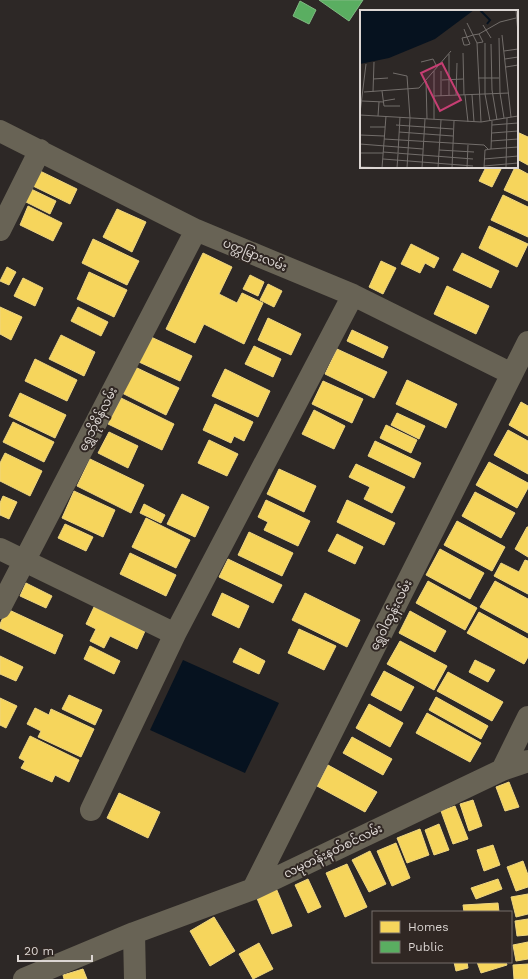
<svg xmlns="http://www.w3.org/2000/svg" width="528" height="979" font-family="'Work Sans','Noto Sans Myanmar',sans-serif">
	<rect width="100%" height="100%" fill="#2d2826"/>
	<path fill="#06121f" d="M183 660 279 703 245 773 150 730Z"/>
	<path fill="#f6d55c" stroke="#eed580" d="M517 132 528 137V165L517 159Z
		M486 167H502L492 187 479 181Z
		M515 167 528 174V201L504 190Z
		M40 171 77 189 70 204 33 186Z
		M31 189 56 201 50 214 24 201Z
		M503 195 528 207V237L491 220Z
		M28 206 62 223 53 241 20 225Z
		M117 209 146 222 132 252 103 237Z
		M489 226 528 244 517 267 479 248Z
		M93 239 139 261 127 285 82 263Z
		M411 244 439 258 434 268 425 263 420 273 401 264Z
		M203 253 232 267 219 294 237 303 242 293 263 303 244 344 204 324 195 343 166 329Z
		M462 253 499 271 491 288 453 270Z
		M381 261 396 268 383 294 369 287Z
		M7 267 16 272 9 285 0 281Z
		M89 272 127 290 114 317 77 299Z
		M250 275 264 282 258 296 243 289Z
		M23 278 43 288 35 306 14 296Z
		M268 284 282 291 274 307 260 300Z
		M447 286 489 306 476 334 434 314Z
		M0 307 22 317 11 340 0 334Z
		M78 307 108 322 101 336 71 321Z
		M268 318 301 334 291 355 258 340Z
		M352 330 388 347 383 358 347 341Z
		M61 335 95 352 84 376 49 359Z
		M151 337 192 356 180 381 139 362Z
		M254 346 281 359 273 377 245 364Z
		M337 349 387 372 374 398 325 374Z
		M35 359 77 380 67 401 25 381Z
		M135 367 179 388 166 415 122 393Z
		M225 369 270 391 258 417 212 396Z
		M407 380 457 404 446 428 396 404Z
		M323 381 363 399 352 423 312 404Z
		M20 393 66 415 55 438 9 416Z
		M121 398 174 424 162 450 108 424Z
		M521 402 528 406V436L509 425Z
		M215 404 253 422 244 441 234 436 231 443 203 430Z
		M314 410 345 426 334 449 302 434Z
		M397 413 425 426 419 439 391 425Z
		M13 422 54 442 44 462 3 442Z
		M386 425 417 440 411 453 380 438Z
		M508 430 528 441V474L494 455Z
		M109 432 138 446 128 468 98 453Z
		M209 440 238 454 227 476 198 463Z
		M375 441 421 463 414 478 368 456Z
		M5 453 42 471 30 496 0 481V463Z
		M90 459 144 485 131 513 77 486Z
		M489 462 528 483V488L517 508 476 485Z
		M356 464 405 487 392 513 364 499 370 487 349 477Z
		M279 469 316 486 304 512 267 494Z
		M74 491 115 510 103 537 62 518Z
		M475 492 515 513 501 538 462 516Z
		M182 494 209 507 195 537 167 524Z
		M3 496 17 502 9 519 0 515V503Z
		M266 500 310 521 298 546 264 530 268 522 258 517Z
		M347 500 395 523 384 545 337 522Z
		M144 504 165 515 161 523 140 513Z
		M146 518 190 540 176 568 132 547Z
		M457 521 505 547 492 571 444 545Z
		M65 524 93 537 86 551 58 538Z
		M527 527H528V557L515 549Z
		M249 532 293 553 282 576 238 555Z
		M337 534 363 547 355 564 328 551Z
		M440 549 484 573 470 599 426 575Z
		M130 553 176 575 166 596 120 574Z
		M228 559 282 585 273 603 219 577Z
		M525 560 528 561V594L494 576 501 563 519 572Z
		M428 581 477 608 465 630 416 603Z
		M495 581 528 599V633L480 607Z
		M26 583 52 596 46 608 20 596Z
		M222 593 249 606 239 628 212 615Z
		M305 593 360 620 347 647 292 620Z
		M94 607 145 631 137 649 110 636 104 648 90 641 96 629 86 624Z
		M7 609 63 635 55 654 0 628V624Z
		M410 611 446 631 435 652 399 633Z
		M479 612 528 639V657L524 664 467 633Z
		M299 629 336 646 324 670 288 653Z
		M400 641 447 666 434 690 387 664Z
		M90 646 120 661 114 674 84 659Z
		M240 648 265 661 259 674 233 662Z
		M0 656 23 667 16 681 0 674Z
		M475 660 495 670 488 682 469 672Z
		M384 671 414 687 401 711 371 695Z
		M448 672 503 702 492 721 437 691Z
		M69 695 102 710 95 725 62 709Z
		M436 697 488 726 481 739 429 710Z
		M0 698 17 706 6 728 0 725Z
		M369 704 403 723 390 747 356 728Z
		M35 708 49 715 51 709 94 729 81 757 38 737 41 731 27 724Z
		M427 713 481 743 470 762 416 733Z
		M30 736 79 760 69 782 55 775 52 782 21 768 25 761 19 758Z
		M352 737 392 759 383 775 343 753Z
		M328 765 377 792 365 812 317 786Z
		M509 782 519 807 505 811 496 787Z
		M119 793 160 812 148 838 107 818Z
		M473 800 482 826 469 831 460 804Z
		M455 806 468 839 453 844 441 811Z
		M439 824 449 850 434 855 425 830Z
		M420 829 429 855 407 863 397 838Z
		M396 843 410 878 392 886 377 851Z
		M493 845 500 865 484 871 477 850Z
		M370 851 386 884 369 892 352 860Z
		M523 861 528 875V887L516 891 507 867Z
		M347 864 367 907 345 917 326 873Z
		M308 879 321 907 308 913 295 885Z
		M498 879 502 889 476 899 471 888Z
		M276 888 292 926 272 934 256 896Z
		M528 894V914L516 917 511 897Z
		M498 903 499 912H464L463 905Z
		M214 917 235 951 210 966 190 931Z
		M528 919V935L517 936 515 921Z
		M528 942V959L516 961 513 945Z
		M259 943 273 969 253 979 239 954Z
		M454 962H467L468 968 456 971Z
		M477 962H506L507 965 481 973Z
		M528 964V979H514L513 965Z
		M83 969 87 979H64L63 975Z"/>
	<path fill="#5aae61" stroke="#81ba83" d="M319 0H363L349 21Z
		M300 1 316 10 309 24 293 16Z"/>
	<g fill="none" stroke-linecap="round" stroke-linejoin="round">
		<path stroke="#686355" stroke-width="22" d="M0 131 196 230 353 295 512 374
			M0 230 40 150
			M0 549 175 634
			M0 608 196 230
			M502 770 528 717
			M91 810 175 634 353 295
			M253 889 528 342
			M134 933 135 979
			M24 979 134 933 253 889 502 770 528 761"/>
	</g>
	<g text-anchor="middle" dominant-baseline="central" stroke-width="4" stroke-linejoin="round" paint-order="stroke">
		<g font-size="12" fill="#dcd6d3" stroke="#302723">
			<text transform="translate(255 255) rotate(22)">ပတ္တမြားလမ်း</text>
			<text transform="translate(98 419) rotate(-63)">ရွှေဘိုစိန်လမ်း</text>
			<text transform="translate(391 615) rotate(-63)">ရွှေဝါထွန်းလမ်း</text>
			<text transform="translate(333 851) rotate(-26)">လမုတန်းနတ်စင်လမ်း</text>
		</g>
	</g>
	<g transform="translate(360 10)">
		<rect width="158" height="158" fill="#2d2826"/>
		<path d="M0 0H114L75 29 29 48 0 54Z" fill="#06121f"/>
		<path fill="none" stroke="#06121f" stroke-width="2" d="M120 0 130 10 127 14"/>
		<path fill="none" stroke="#736e6b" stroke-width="1" d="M156 0 158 23M107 13 117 33 121 112M123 15 131 28M104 19 107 27 110 34 107 35H104L102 28 107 27 113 25 119 24 140 12 156 8M142 25 151 107M139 28 140 83 144 108M117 33 123 32 119 24M125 33V84L130 111M131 34 132 80 137 110M144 41 158 39M103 43 104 85M145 49 158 47M61 52 73 49 77 57M146 57 158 55M74 61V109M33 63 47 66 50 108 47 158M118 68H139M13 69 28 68M82 70 103 69M66 71 67 109M22 81 24 96H40M4 82 59 78 91 41M13 82 14 52M89 85V44M96 85 97 53M105 85 108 112M112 85 114 112M74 86 149 83M81 86V61M2 91 24 92M23 91 35 89M0 103 6 54M0 105 121 112 158 106M18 106 19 92M36 115 93 119M132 115 158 113M10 117H25M39 122 93 126M132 123 158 121M0 125 24 126M24 129 124 135 128 139M131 131 158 129M0 134 63 139M131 139 158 137M79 140 114 142M23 142 113 149M0 143H23M38 143 40 107M23 149 113 156M124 149 158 146M124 156 158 153M0 157 32 158M22 158 26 106M37 158 38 144M62 158 65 109M78 158 81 110M92 158 94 111M107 158 108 135M124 158 125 140 131 139 132 111M146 158 147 108"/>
		<path fill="#c73e73" fill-opacity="0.15" stroke="#c73e73" stroke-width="2" d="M82 53 101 90 80 101 61 63Z"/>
		<rect width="158" height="158" fill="none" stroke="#dcd6d3" stroke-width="2"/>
	</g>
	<rect x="372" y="911" width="140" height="52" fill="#302723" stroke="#756d69"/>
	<rect x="380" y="921" width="20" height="12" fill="#f6d55c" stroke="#756d69"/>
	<text x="408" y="931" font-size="12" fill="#dcd6d3">Homes</text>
	<rect x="380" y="941" width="20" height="12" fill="#5aae61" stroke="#756d69"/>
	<text x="408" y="951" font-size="12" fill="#dcd6d3">Public</text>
	<path d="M18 955v6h74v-6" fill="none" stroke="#dcd6d3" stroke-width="2"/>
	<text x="24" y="955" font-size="12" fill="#dcd6d3" stroke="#302723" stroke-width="3" paint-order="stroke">20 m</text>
</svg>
